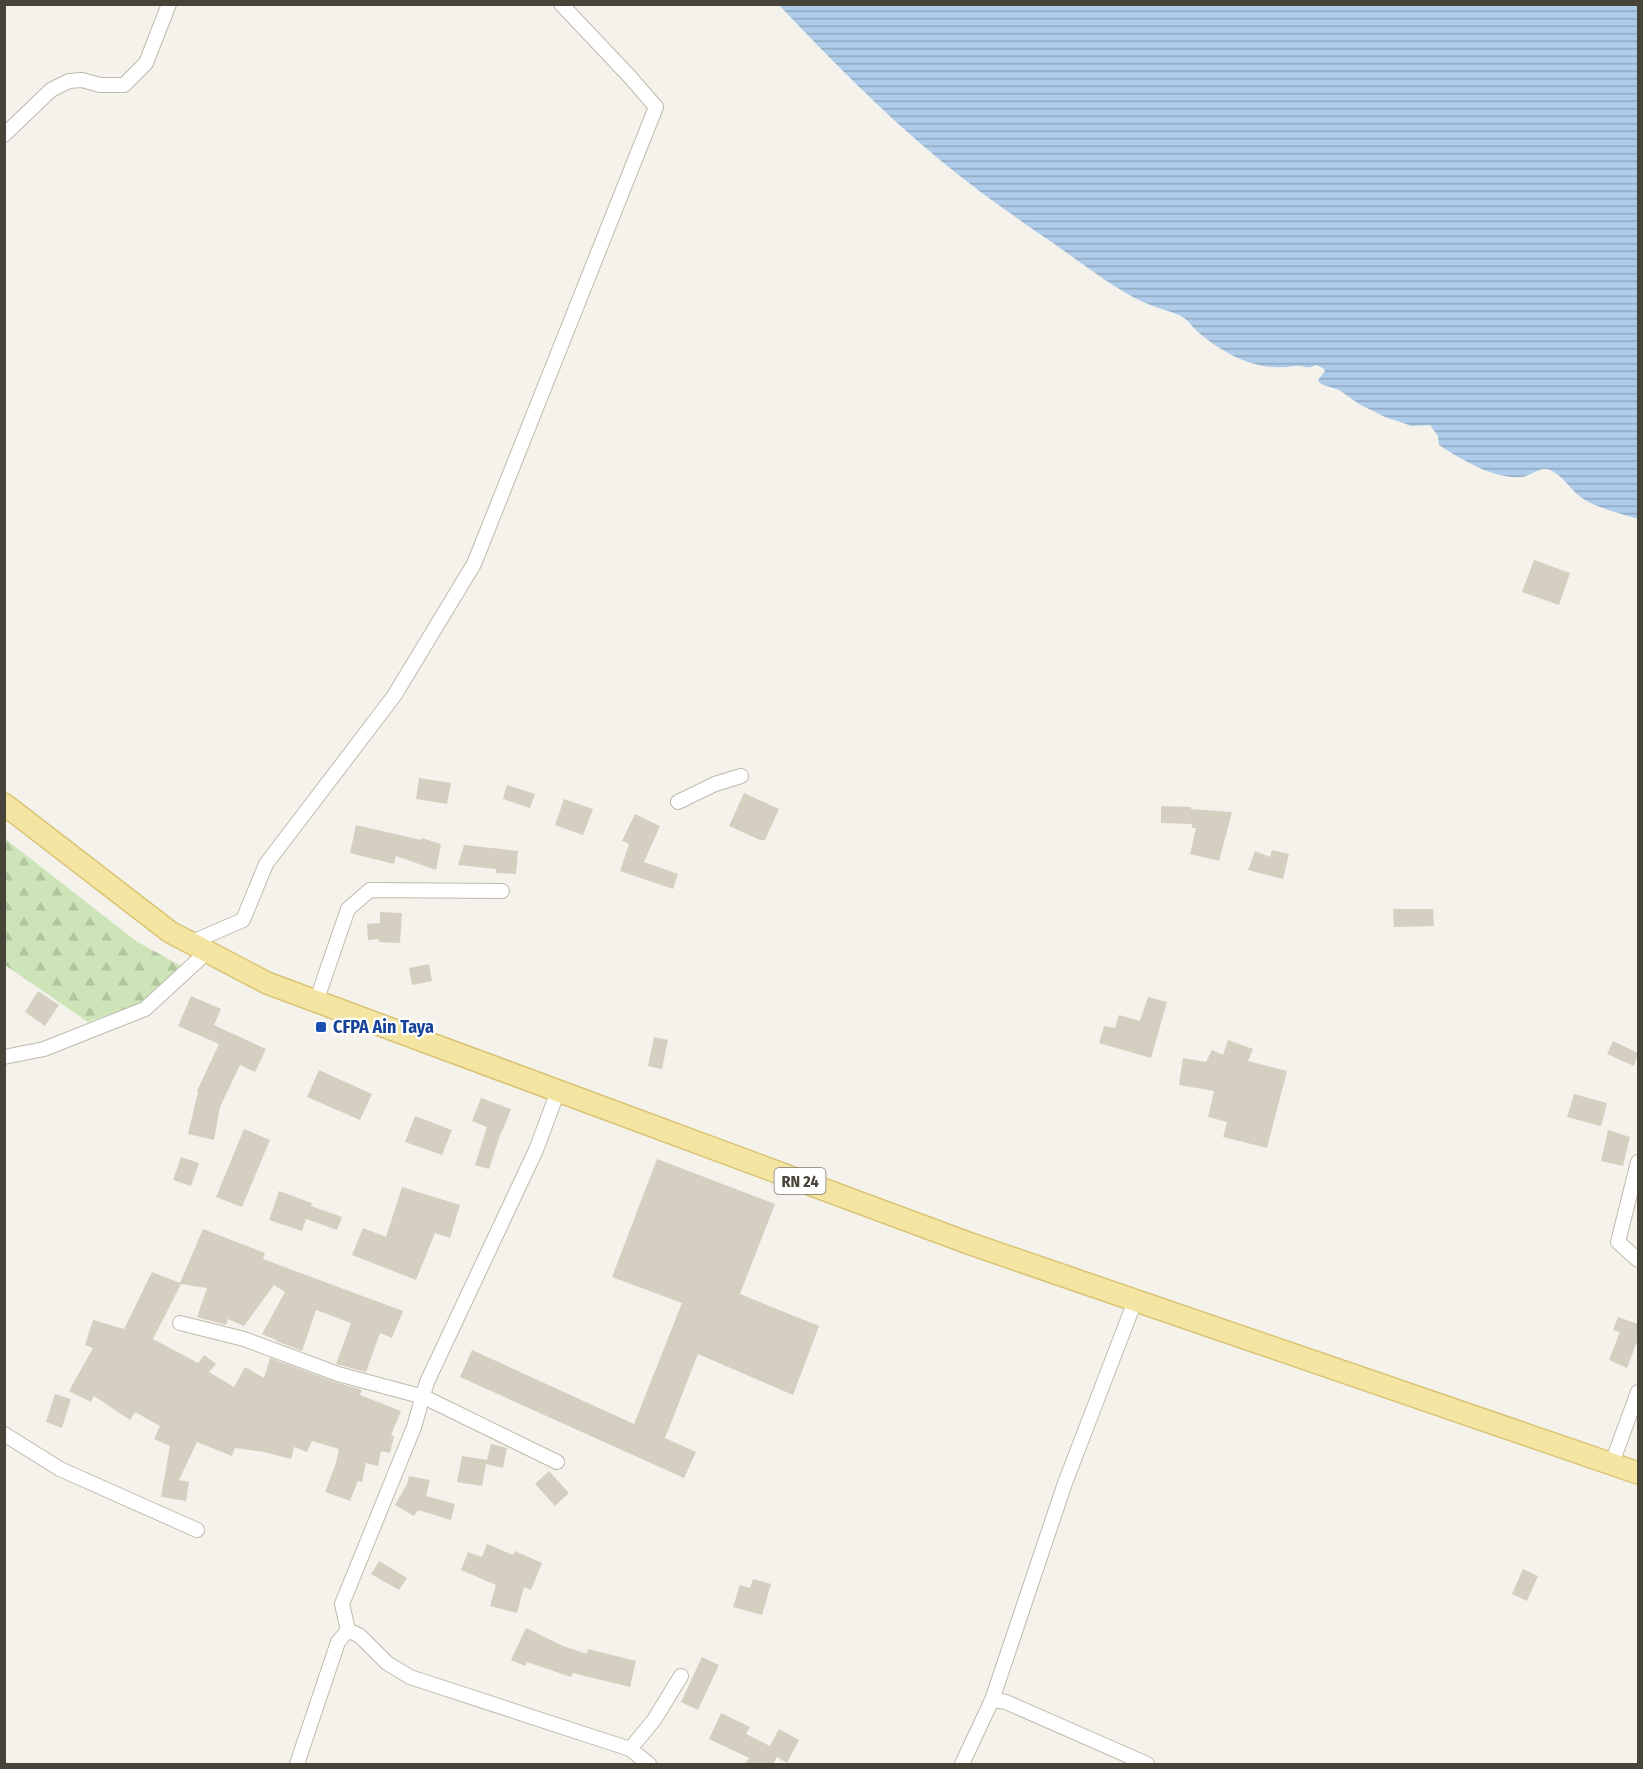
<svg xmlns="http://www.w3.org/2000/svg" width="1643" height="1769" font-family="'Fira Sans Condensed',sans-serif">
	<defs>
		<pattern id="forest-firs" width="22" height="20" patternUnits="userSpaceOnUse" patternTransform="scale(1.5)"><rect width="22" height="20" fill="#cce4b8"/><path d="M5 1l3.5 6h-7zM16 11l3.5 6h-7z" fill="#b1c59f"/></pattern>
		<pattern id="water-rules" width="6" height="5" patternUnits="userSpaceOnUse" patternTransform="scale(1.5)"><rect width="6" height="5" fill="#aeccea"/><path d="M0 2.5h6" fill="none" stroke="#8fa7bf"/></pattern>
	</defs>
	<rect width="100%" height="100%" fill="#f4f2eb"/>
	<path fill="url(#forest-firs)" d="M4 838 136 941 190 971 154 999 88 1022 5 965Z"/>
	<path fill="url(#water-rules)" d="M779 5H1638V519C1620 513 1598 509 1582 498 1570 490 1564 476 1550 470 1538 466 1532 477 1520 477 1493 479 1461 459 1439 445L1438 436 1430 425 1412 426 1385 417 1359 404 1339 390 1321 384 1318 380 1325 371 1323 368 1316 365C1308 370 1303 365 1295 366 1258 372 1227 356 1199 333 1193 328 1187 318 1179 315 1167 310 1153 307 1141 301 1110 286 1082 263 1053 243 1015 217 976 190 940 160 882 112 830 59 779 5Z"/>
	<path fill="#d5cfc1" d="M1534 560 1570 573 1559 605 1522 592Z
		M419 778 451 783 447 804 416 799Z
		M507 785 535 794 530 808 503 799Z
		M744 793 779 809 765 840H760L729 826Z
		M564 799 593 809 583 835 555 825Z
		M1161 806 1191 807V809L1232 812 1219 861 1190 854 1196 828H1192V824L1161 823Z
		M635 814 660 826 644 862 678 874 673 889 620 871 629 844 622 841Z
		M356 825 421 840 422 838 441 844 436 870 396 856 394 864 350 853Z
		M464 845 518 851 516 874 496 873V869L458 865Z
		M1272 850 1289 854 1283 879 1248 870 1255 851 1270 857Z
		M1393 909H1433L1434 926 1394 927Z
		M380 912 402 913 400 943 379 942V939L368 940 367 924 380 923Z
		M429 964 432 981 412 985 409 968Z
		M38 991 59 1005 45 1026 25 1012Z
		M191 996 221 1009 214 1025 266 1049 255 1072 240 1065 220 1107 214 1140 188 1134 198 1092 197 1091 219 1044 178 1026Z
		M1148 997 1167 1002 1151 1058 1099 1043 1104 1026 1115 1028 1119 1015 1140 1021Z
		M654 1037 668 1040 662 1069 648 1066Z
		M1228 1040 1253 1049 1248 1061 1287 1071 1267 1148 1223 1137 1227 1122 1208 1117 1214 1091 1179 1085 1183 1058 1206 1062 1212 1050 1223 1055Z
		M1613 1041 1638 1053 1634 1066 1607 1054Z
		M319 1070 372 1094 360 1120 307 1097Z
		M1574 1094 1607 1103 1601 1126 1567 1117Z
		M481 1098 511 1109 502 1132H501L489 1169 475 1165 487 1127 472 1121Z
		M415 1116 452 1130 442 1155 405 1142Z
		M244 1129 270 1140 242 1207 216 1197Z
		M1608 1130 1630 1137 1623 1166 1601 1161Z
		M181 1157 199 1163 191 1186 173 1180Z
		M657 1159 775 1204 740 1294 819 1326 793 1395 698 1354 665 1438 696 1452 684 1478 460 1377 472 1350 634 1424 682 1303 612 1277Z
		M402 1187 460 1205 450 1238 435 1233 416 1280 352 1255 363 1228 386 1237Z
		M279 1191 312 1203 311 1206 342 1217 337 1230 306 1219 302 1231 269 1220Z
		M203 1229 265 1253 263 1259 403 1311 392 1338 380 1333 366 1372 336 1364 351 1323 316 1310 302 1351 276 1341V1340L262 1334 285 1292 274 1285 244 1326 228 1319 226 1325 197 1317 207 1288 181 1284 153 1339 198 1363 204 1355 216 1364 209 1372 234 1387 245 1367 264 1378 270 1358 335 1382 362 1390 360 1395 401 1411 391 1435 394 1436 390 1453 381 1451 378 1466 366 1463 362 1482 358 1481 350 1501 325 1492 336 1463 339 1449 312 1441 307 1452 294 1447 291 1459 264 1452 235 1448 232 1456 197 1442 179 1480 189 1482 186 1501 161 1497 170 1446 154 1439 160 1426 135 1412 130 1420 94 1396 91 1402 69 1391 93 1348 85 1345 93 1320 124 1329 152 1272 180 1283Z
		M1618 1317 1638 1324V1339L1627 1368 1609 1360 1620 1332 1613 1330Z
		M55 1394 71 1399 62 1428 46 1422Z
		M491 1444 507 1448 503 1468 486 1464 482 1486 457 1482 462 1456 487 1460Z
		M549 1471 569 1493 555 1506 535 1484Z
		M409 1476 430 1480 426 1496 455 1504 451 1520 418 1510 414 1516 395 1505 407 1484Z
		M487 1544 513 1555 515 1551 542 1563 531 1590 524 1587 517 1613 490 1606 496 1585 461 1570 468 1552 482 1557Z
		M379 1561 407 1578 399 1590 371 1574Z
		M1523 1569 1538 1576 1527 1601 1512 1594Z
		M753 1579 771 1584 762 1615 733 1607 740 1585 750 1588Z
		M526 1628 563 1646 587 1654 588 1649 636 1661 630 1687 573 1673 571 1677 527 1662 525 1666 511 1660Z
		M702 1657 719 1665 698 1710 681 1702Z
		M721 1713 750 1727 746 1734 770 1746 779 1729 799 1740 787 1763 777 1757 773 1764H745L749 1758 709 1739Z"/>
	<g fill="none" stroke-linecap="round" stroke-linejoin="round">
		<defs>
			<path id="minor" d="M4 135 51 90 69 81 82 80 100 85H124L146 63 169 4
				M678 802 715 784 741 776
				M190 943 243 920 266 864 394 696 474 564 656 107 630 77 561 4
				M316 1002 348 909 370 890 502 891
				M4 1057 44 1049 145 1009 207 952
				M558 1091 536 1150 427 1382 414 1427 342 1604 348 1630 360 1636 387 1663 410 1677 630 1749 649 1764
				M1638 1162 1618 1242 1638 1260
				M180 1323 244 1339 338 1374 424 1397 557 1462
				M4 1434 60 1469 197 1530
				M1612 1463 1638 1392
				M992 1700 1006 1702 1147 1764
				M630 1749 654 1720 681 1676
				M297 1764 338 1642 348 1630
				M962 1764 992 1700 1065 1483 1135 1301"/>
			<path id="primary" d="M4 804 170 932 267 983 971 1244 1638 1473"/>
		</defs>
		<use href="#minor" stroke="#bfbaae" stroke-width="16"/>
		<use href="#primary" stroke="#d9c474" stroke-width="24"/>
		<use href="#minor" stroke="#fff" stroke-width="14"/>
		<use href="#primary" stroke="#f5e5a3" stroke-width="21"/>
	</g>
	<rect fill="#1a4fb4" stroke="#fff" stroke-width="2" x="315" y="1021" width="12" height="12" rx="3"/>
	<g text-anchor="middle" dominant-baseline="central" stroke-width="4.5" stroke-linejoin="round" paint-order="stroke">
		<rect fill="#fff" stroke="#7e7b74" stroke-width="1.5" x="774.5" y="1168" width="51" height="26" rx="4.5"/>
		<g font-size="16" font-weight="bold" fill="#474339">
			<text x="800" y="1181">RN 24</text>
		</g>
		<g font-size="18" font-weight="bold" fill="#164399" stroke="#fff" text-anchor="start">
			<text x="333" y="1027">CFPA Ain Taya</text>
		</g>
	</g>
	<rect width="1643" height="1769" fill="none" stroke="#474339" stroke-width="12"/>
</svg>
